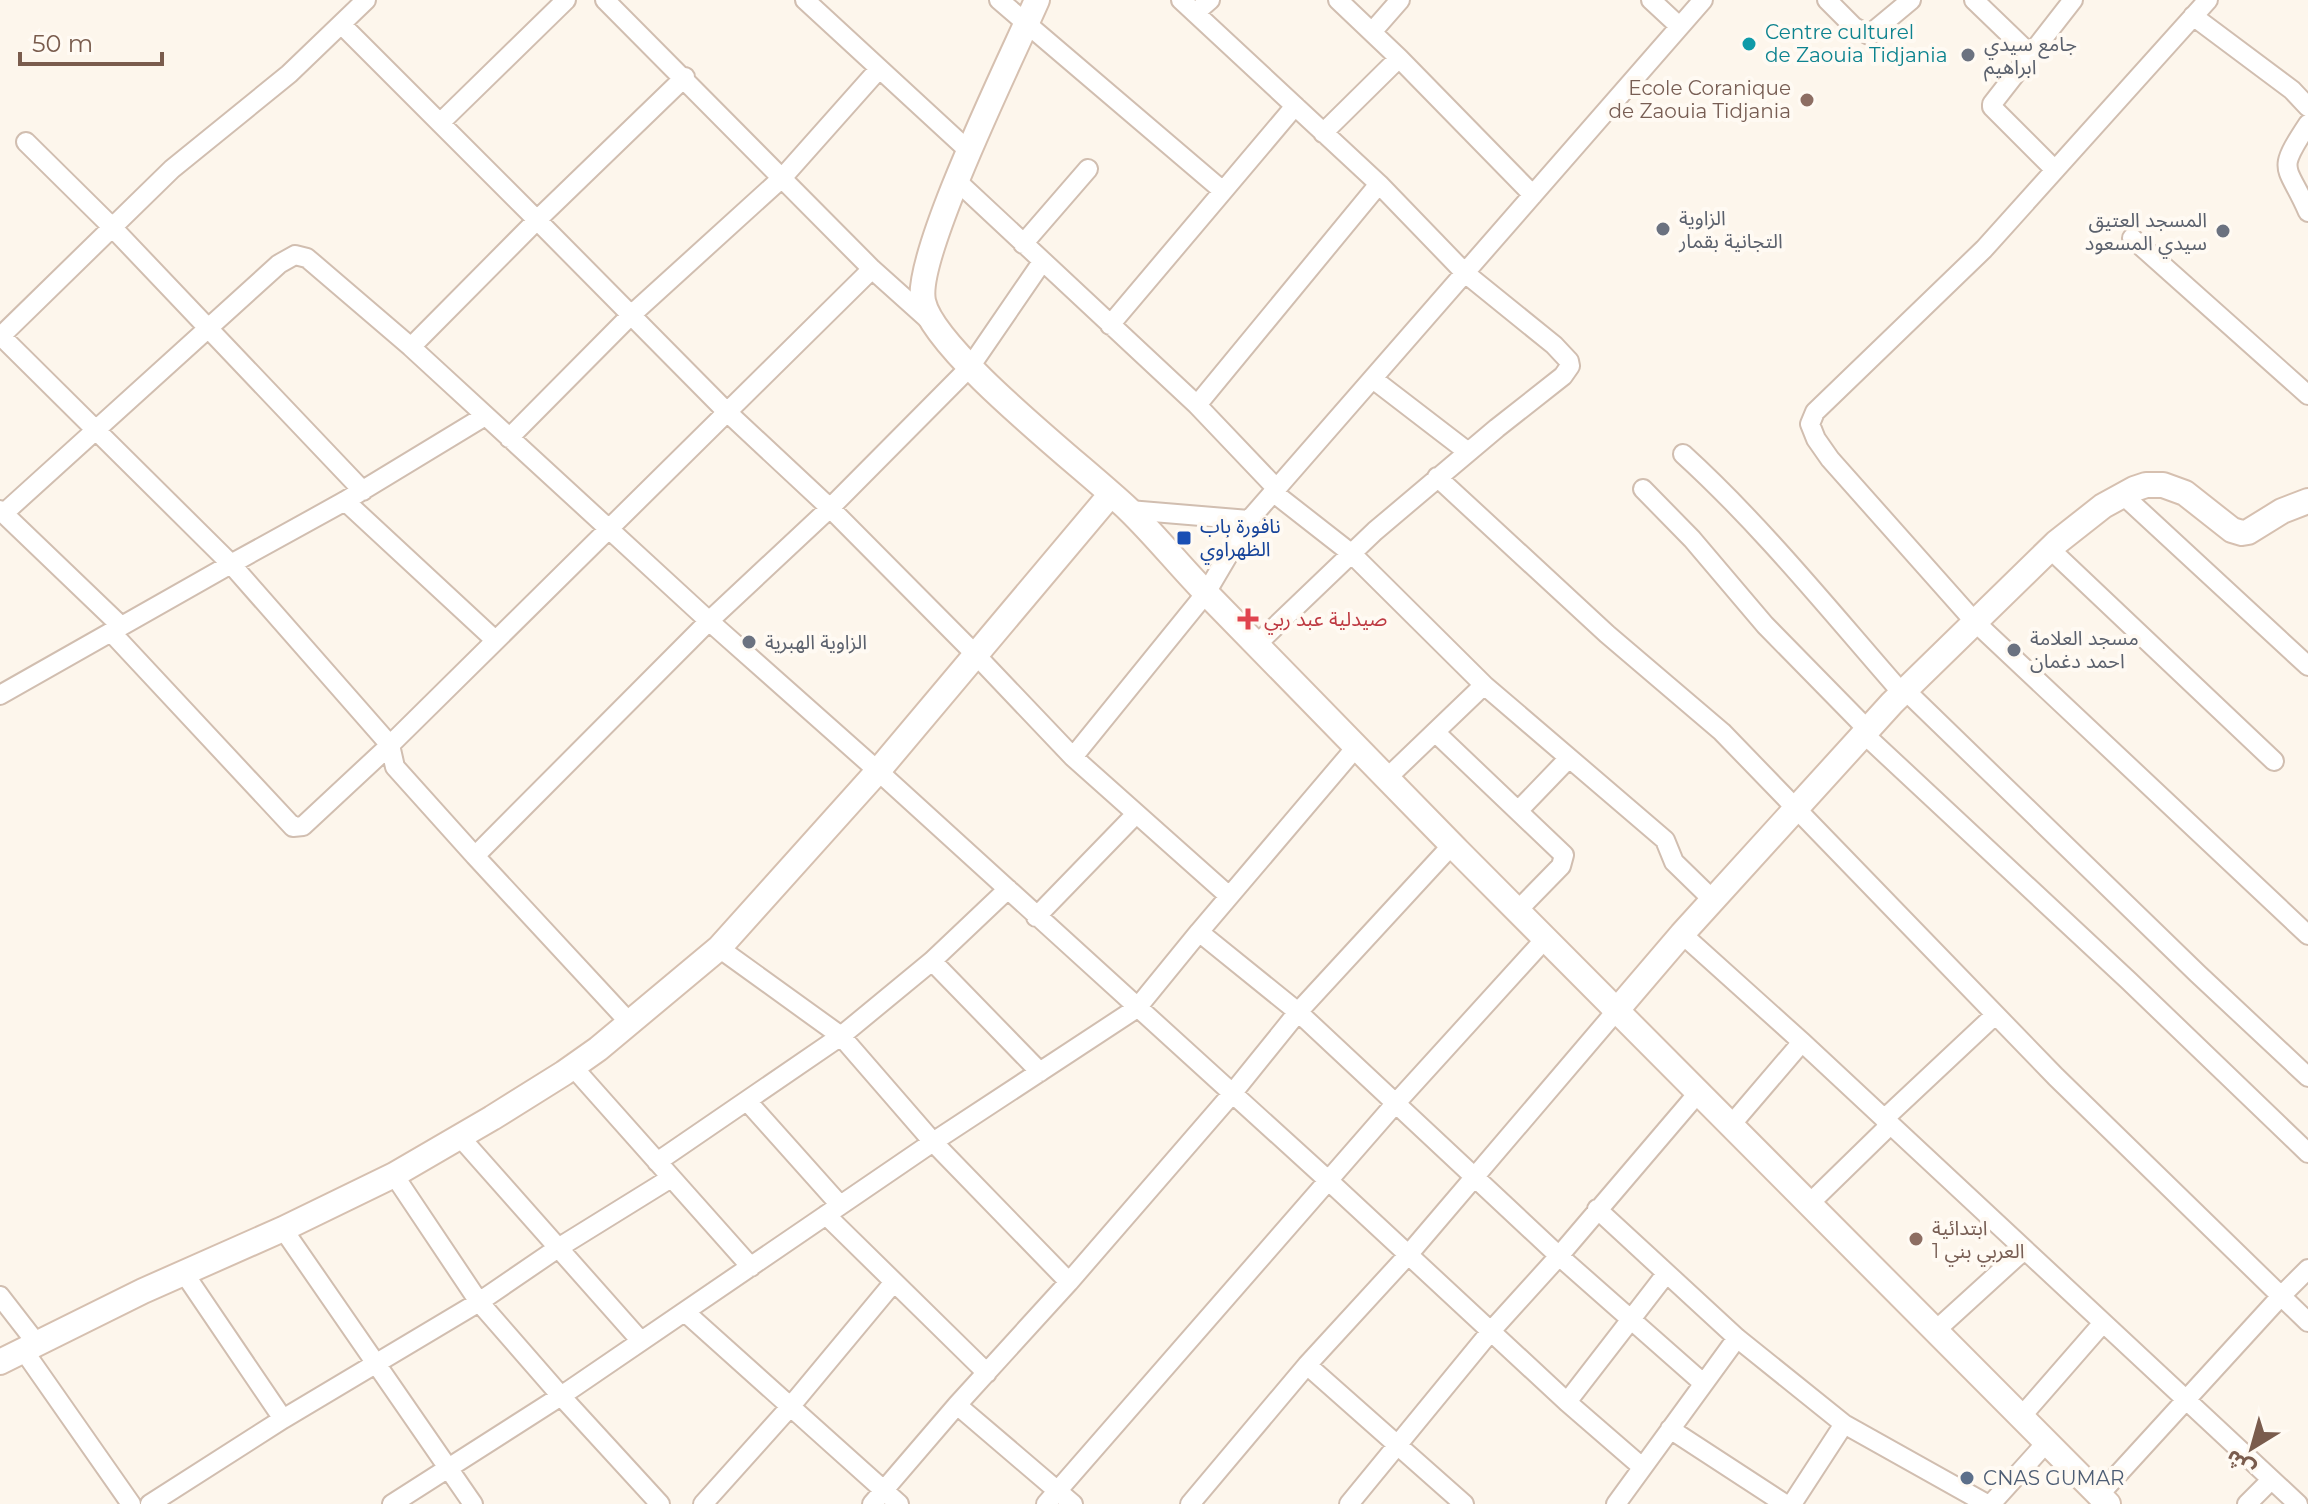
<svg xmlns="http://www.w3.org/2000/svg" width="2308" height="1504" font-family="Montserrat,'Noto Sans Arabic',sans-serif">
	<rect width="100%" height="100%" fill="#fdf6ec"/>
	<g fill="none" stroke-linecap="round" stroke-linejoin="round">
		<defs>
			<path id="street" d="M605 0 872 269 930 321
				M805 0 970 152
				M999 0 1223 191
				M1181 0 1379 184 1465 273 1554 345 1569 361 1570 366 1563 376 1497 428 1375 531 1257 644
				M1338 0 1399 58 1533 195
				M1651 0 1679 26
				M1827 0 1854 27 1869 35 1911 0
				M1974 0 2030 54
				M2208 0 1984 249 1815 412 1810 424 1816 439 1830 459 1974 621 2308 935
				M1195 13 1210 0
				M2193 16 2292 90 2308 107
				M341 24 537 220 685 77
				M1372 32 1400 0
				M440 123 566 0
				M2308 124C2275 174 2287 163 2308 212
				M1323 133 1399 58
				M26 142 111 226 363 491
				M2055 170 1992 107V104L2073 0
				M957 181 1197 405 1277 489
				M2132 238 2308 395
				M1023 244 1088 169
				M1110 325 1295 106
				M0 335 231 564 0 695
				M0 337 172 169 289 74 366 0
				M411 347 537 220 726 411 830 508 975 654 1073 757 1229 896
				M1373 379 1468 452
				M1197 405 1379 184
				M509 438 630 316 783 177 879 69
				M1683 454C1763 527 1831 612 1902 693
				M1437 477 1607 634 1722 732 2056 1077 2281 1296 2308 1269
				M1643 489 1692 539 1765 625 1868 730
				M1274 493 1352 554 1484 685 1387 778
				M2123 495 2308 666
				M345 501 495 640
				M0 510 121 626
				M1129 510 1249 520
				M3 514 279 264 295 255 307 258 411 347 709 621 878 771 1330 1182 1567 1402 1642 1467
				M2050 549 2274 761
				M111 632 293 827 303 826 390 745 231 564 345 501 485 416
				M1484 685 1665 840 1674 862 1713 900
				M1905 690 2198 974 2308 1077
				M1435 732 1564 855 1561 866 1517 911
				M1864 734 2129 981 2308 1153
				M1073 757 1206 593 1249 520 1703 0
				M1518 811 1569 758
				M475 856 395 767 390 745 872 269
				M1036 917 1135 815
				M1199 932 1357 746
				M1682 934 1802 1042 2298 1504
				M719 948 841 1036 933 1142 1069 1282 1231 1095 1298 1012 1452 845
				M932 961 1040 1072
				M629 1022 475 856 709 621 830 508 970 367 1042 262
				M573 1067 751 1267
				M747 1101 840 1205
				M1884 1119 1995 1015
				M1731 1125 1802 1042
				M460 1137 640 1340
				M657 1162 841 1036 932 961 1008 889
				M394 1175 479 1302 561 1396 660 1504
				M1810 1203 1890 1125
				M1597 1209 1737 1338 1844 1424
				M826 1215 987 1373
				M283 1229 473 1504
				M184 1273 283 1419
				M1069 1282 957 1405 1073 1504
				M0 1296 38 1345
				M685 1312 899 1504
				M1935 1331 2024 1250
				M24 1351 131 1504
				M1307 1365 1464 1504
				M1567 1402 1666 1274
				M2020 1418 2102 1324
				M1670 1429 1785 1504
				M2099 1495 2281 1296 2308 1322
				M150 1504 283 1419 479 1302 558 1248 671 1178
				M392 1504 561 1396 933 1142 1137 1008 1199 932 1298 1012 1559 1256 1703 1383
				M703 1504 790 1407 894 1282
				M872 1504 957 1405
				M1046 1504 1395 1104 1545 939
				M1190 1504 1307 1365 1408 1255 1617 1010
				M1349 1504 1491 1331 1559 1256 1698 1093
				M1616 1504 1737 1338
				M1792 1504 1844 1424 1987 1504
				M1991 1504 2046 1443
				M2247 1504 2271 1480"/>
			<path id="secondary" d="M1037 0C1014 53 914 255 923 301 934 352 1085 468 1128 509 1157 537 1182 569 1211 598 1293 682 1375 767 1458 851 1674 1070 1892 1286 2108 1504
				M1617 1010 1682 934 1892 703 2056 543 2103 506 2134 489 2146 485H2163L2185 493 2232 530 2242 533 2248 532 2282 511 2308 501
				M0 1362 143 1291 283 1229 394 1175 492 1118 564 1073 598 1049 719 948 878 771 1111 494"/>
		</defs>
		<use href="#street" stroke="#d1beb0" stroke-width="22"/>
		<use href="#secondary" stroke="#d6c0b0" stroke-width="28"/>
		<use href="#street" stroke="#fff" stroke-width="18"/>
		<use href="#secondary" stroke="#fff" stroke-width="24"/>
	</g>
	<circle fill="#0f9aa8" stroke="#fffaf3" stroke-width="3" cx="1749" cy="44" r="8"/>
	<g fill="#6b7280" stroke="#fffaf3" stroke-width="3">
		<circle cx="1968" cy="55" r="8"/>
		<circle cx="1663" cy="229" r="8"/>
		<circle cx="2223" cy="231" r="8"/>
		<circle cx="749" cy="642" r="8"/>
		<circle cx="2014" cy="650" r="8"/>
	</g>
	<g fill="#8d6e63" stroke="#fffaf3" stroke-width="3">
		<circle cx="1807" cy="100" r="8"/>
		<circle cx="1916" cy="1239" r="8"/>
	</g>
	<rect fill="#1a4fb4" stroke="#fffaf3" stroke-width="3" x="1176" y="530" width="16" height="16" rx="4"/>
	<path fill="#e0444e" stroke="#fffaf3" stroke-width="3" d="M1244 607h8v8h8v8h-8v8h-8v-8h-8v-8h8z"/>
	<circle fill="#5c6f8a" stroke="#fffaf3" stroke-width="3" cx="1967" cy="1478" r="8"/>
	<g text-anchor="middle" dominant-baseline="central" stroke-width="8" stroke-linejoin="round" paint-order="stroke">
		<g font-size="20" fill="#0d838f" stroke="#fffaf3" text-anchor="start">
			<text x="1765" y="32">Centre culturel<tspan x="1765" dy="23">de Zaouia Tidjania</tspan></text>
		</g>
		<g font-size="20" fill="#5b616d" stroke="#fffaf3" text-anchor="start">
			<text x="1984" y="44">جامع سيدي<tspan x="1984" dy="23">ابراهيم</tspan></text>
			<text x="1679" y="218">الزاوية<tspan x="1679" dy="23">التجانية بقمار</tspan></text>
			<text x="2207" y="220" text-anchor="end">المسجد العتيق<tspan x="2207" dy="23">سيدي المسعود</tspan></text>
			<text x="2030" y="638">مسجد العلامة<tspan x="2030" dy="23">احمد دغمان</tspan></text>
			<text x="765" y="642">الزاوية الهبرية</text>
		</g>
		<g font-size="20" fill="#785e54" stroke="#fffaf3" text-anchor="end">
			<text x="1791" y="88">Ecole Coranique<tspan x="1791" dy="23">de Zaouia Tidjania</tspan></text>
			<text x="1932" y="1228" text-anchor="start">ابتدائية<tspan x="1932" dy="23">العربي بني 1</tspan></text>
		</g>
		<g font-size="20" fill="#164399" stroke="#fffaf3" text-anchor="start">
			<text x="1200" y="526">نافورة باب<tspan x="1200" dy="23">الظهراوي</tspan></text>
		</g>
		<g font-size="20" fill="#be3a42" stroke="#fffaf3" text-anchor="start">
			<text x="1264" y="619">صيدلية عبد ربي</text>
		</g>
		<g font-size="20" fill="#4e5e75" stroke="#fffaf3" text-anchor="start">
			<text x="1983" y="1478">CNAS GUMAR</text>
		</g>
	</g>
	<g transform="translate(2252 1448) rotate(217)" stroke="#fffaf3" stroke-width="6" paint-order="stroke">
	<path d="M0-6L14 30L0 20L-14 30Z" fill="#7a5c4d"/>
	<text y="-12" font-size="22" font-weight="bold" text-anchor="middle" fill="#7a5c4d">ش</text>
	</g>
	<path d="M20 52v12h142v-12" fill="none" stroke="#7a5c4d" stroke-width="4"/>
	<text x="32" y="52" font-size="24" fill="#7a5c4d" stroke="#fffaf3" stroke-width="6" paint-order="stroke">50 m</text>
</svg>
